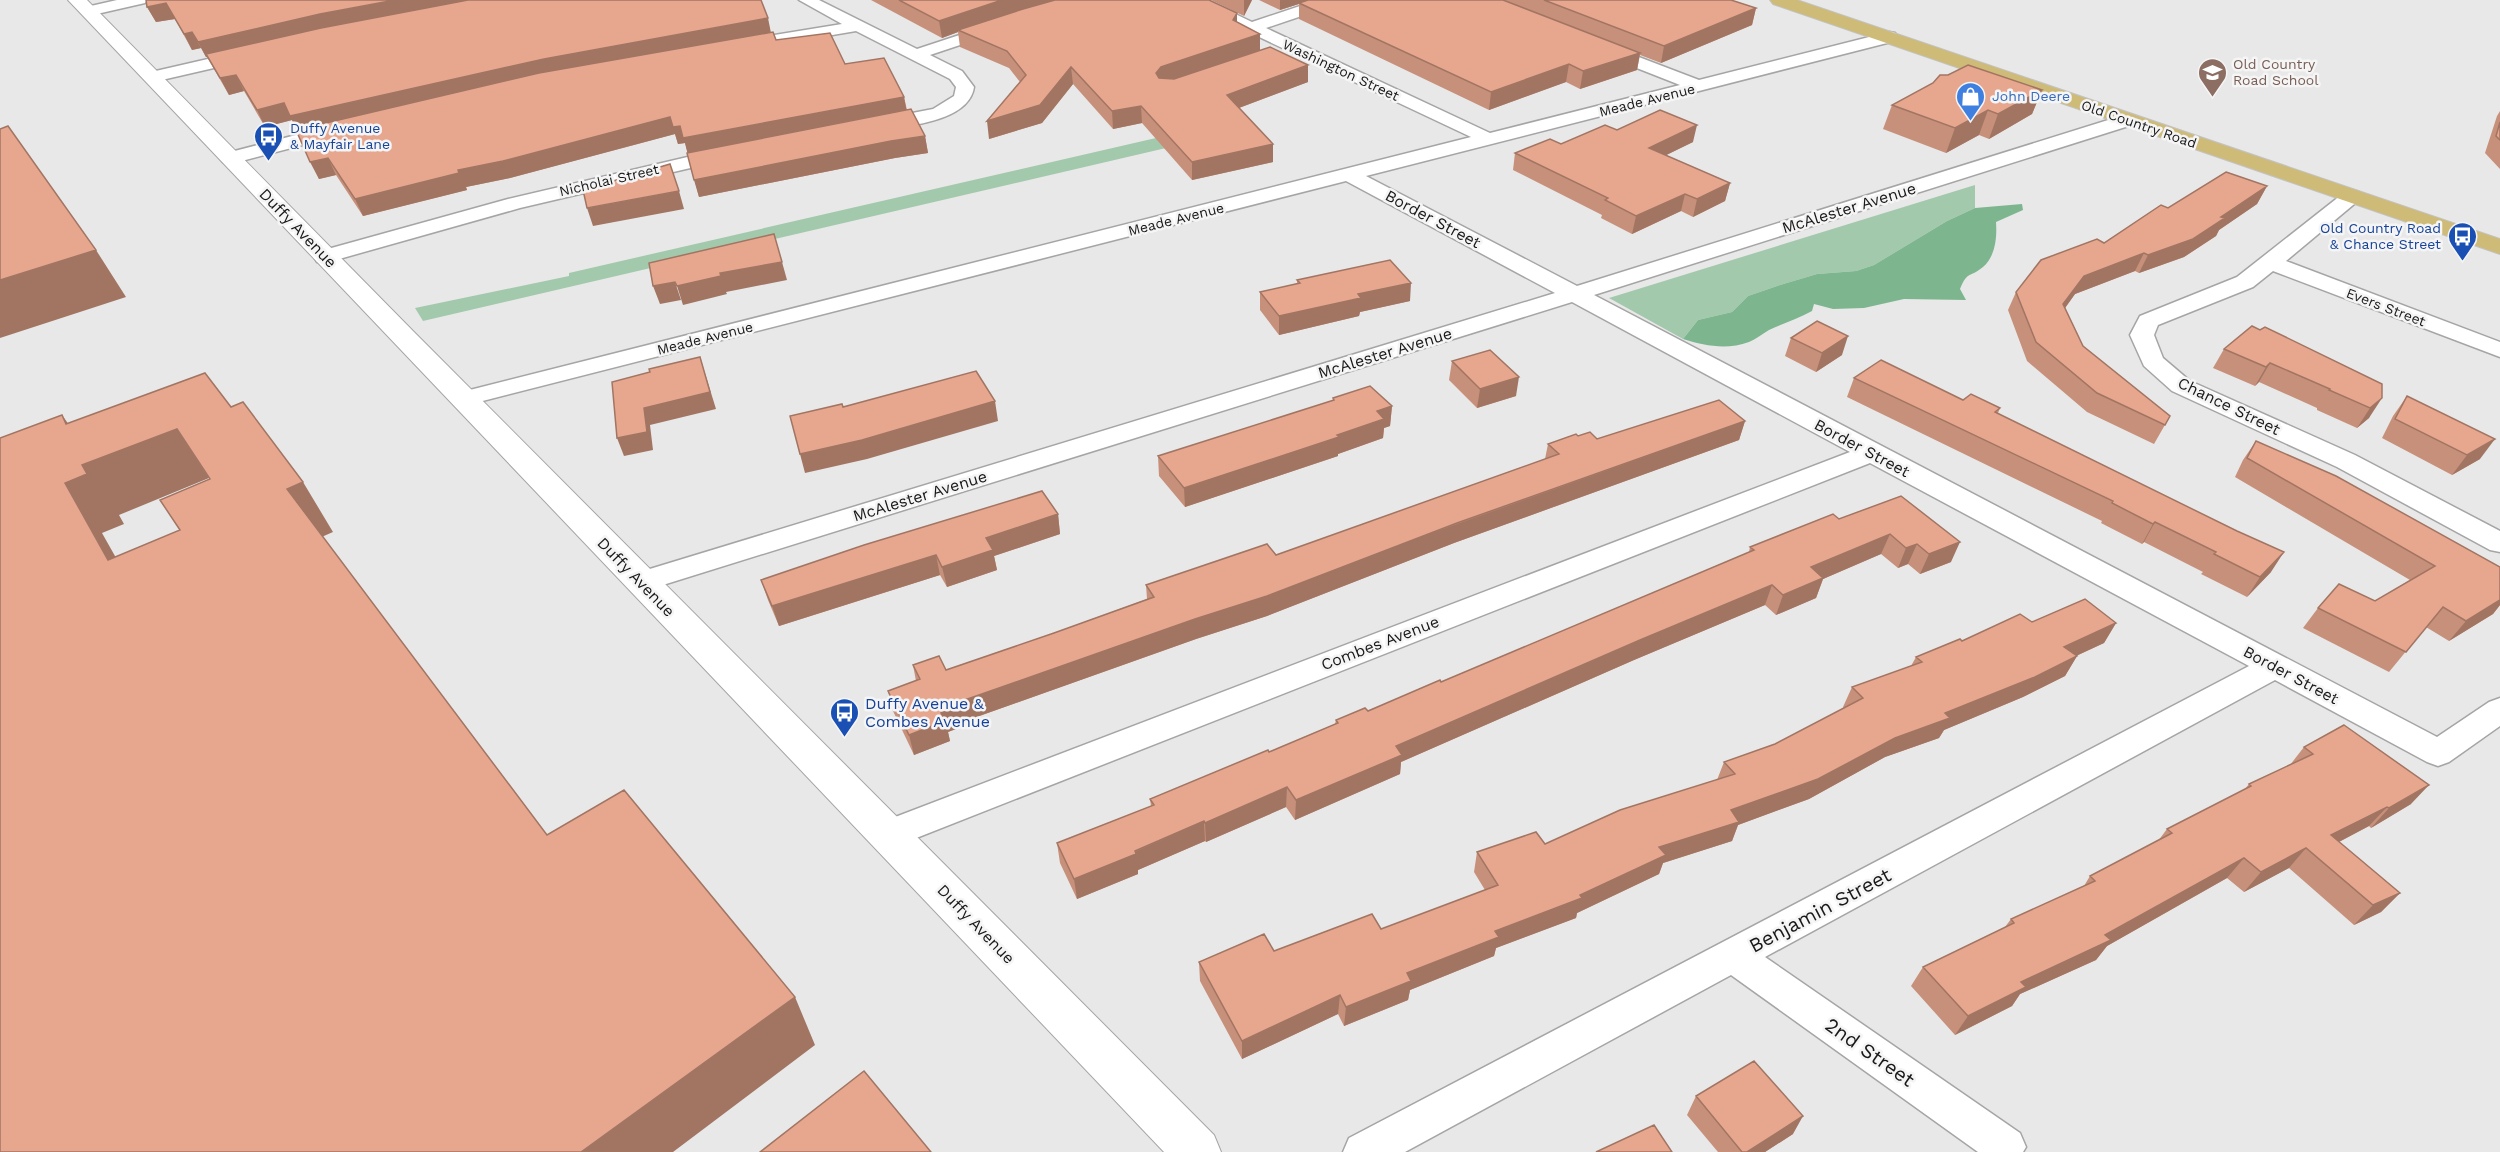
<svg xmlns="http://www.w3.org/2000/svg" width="2500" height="1152" font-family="'Work Sans',sans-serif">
	<rect width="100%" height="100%" fill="#e8e8e9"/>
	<path fill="#a3c9ad" d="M1221 123 1239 131 423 321 415 308 569 276V273Z
		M1975 185V208L1947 221 1874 265 1856 271 1817 274 1780 285 1748 296 1732 312 1698 320 1683 339 1609 298Z"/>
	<path fill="#7db68e" d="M2022 204 2023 210 1996 222C1997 236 1996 256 1983 267 1970 278 1968 270 1960 289L1966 300 1904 299 1864 308 1833 309 1814 304 1812 311C1798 319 1784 323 1769 330 1762 334 1756 339 1749 342 1727 350 1705 346 1683 339L1698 320 1732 312 1748 296 1780 285 1817 274 1856 271 1874 265 1947 221 1975 208Z"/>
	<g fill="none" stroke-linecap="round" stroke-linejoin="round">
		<defs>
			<path id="street" d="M117 0H147L145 3 88 16 80 11 82 8Z
				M799 0H819L917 49 996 23 1004 28 1002 31 930 55 962 71 974 87C969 122 906 126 878 131L871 129 869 125 871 121 933 109 954 96 956 87 950 79 856 31 738 51 732 50 730 46 738 41 842 24Z
				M1185 0H1206L1252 22 1318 0H1342L1340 3 1266 28 1490 133 1680 85 1596 52 1594 48 1596 44 1602 43 1699 80 1889 32 1895 33 1897 37 1895 41 1366 176 1577 286 2121 116H2135L2137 120 2135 124 1594 295 2437 737 2489 702 2500 698V726L2449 762 2438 766 2427 762 2275 680 1765 957 2020 1133 2026 1147 2023 1152H1978L1731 975 1405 1152H1343L1349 1138 2249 666 1870 463 901 844 889 848 877 844 872 834 877 824 1850 452 1572 302 650 589 640 592 630 589 626 582 630 575 1555 293 1346 181 463 406 454 404 451 399 454 394 1471 137 1187 3Z
				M247 50 253 51 255 55 253 59 153 82 147 81 144 77 147 73Z
				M338 124 345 126 347 130 345 134 230 164 223 162 220 158 223 154Z
				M726 148 733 150 736 154 733 158 520 208 325 263 317 262 314 257 317 252 508 199Z
				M2352 190 2359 192 2362 196 2359 200 2286 261 2500 342V357L2273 271 2253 287 2158 325 2154 335 2163 358 2190 381 2355 455 2500 531V552L2490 550 2337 467 2172 391 2144 366 2130 335 2140 316 2237 277 2345 192Z"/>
			<path id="secondary" d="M68 0H87L413 331 1214 1135 1221 1152H1164Z"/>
			<path id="primary" d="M1770 0H1797L2500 239V254L1773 4Z"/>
		</defs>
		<use href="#street" stroke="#a5a5a6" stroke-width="3"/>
		<use href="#secondary" stroke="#a5a5a6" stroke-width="2"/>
		<use href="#primary" stroke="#c3c3c3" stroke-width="2"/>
		<use href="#street" fill="#fff" fill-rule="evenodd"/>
		<use href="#secondary" fill="#fff" fill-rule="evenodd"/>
		<use href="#primary" fill="#cebb77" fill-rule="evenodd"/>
	</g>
	<path fill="#c7907a" d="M871 0H1209L1237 22 1260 50 1308 65V82L1239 108 1273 162 1192 180 1142 123 1113 129 1073 84 1042 123 989 139 1020 82 1009 68 960 47 958 32 942 38Z
		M1211 0H1252L1244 16Z
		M1259 0H1731L1756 8 1752 25 1661 63 1640 55 1637 70 1580 89 1566 82 1489 110 1299 19V4L1280 10Z
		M147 7 771 32 776 40 845 64 904 97 907 110 925 136 928 153 895 158 699 197 685 143 678 144 675 134 510 178 466 187 467 190 363 216 336 175 319 179 292 120 265 127 244 91 229 95 207 57H206L201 48 192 50 175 19 156 22Z
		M2042 90 2032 114 1989 139 1979 135 1946 153 1883 129 1892 105Z
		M2500 111V169L2485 153 2497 116Z
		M1617 130 1693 142 1666 155 1730 183 1725 201 1693 217 1681 211 1632 234 1601 218 1602 215 1513 170 1515 153 1561 144Z
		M2267 186 2257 204 2219 230 2216 236 2184 257 2139 273 2135 271 2075 294 2065 308 2083 346 2170 416 2154 444 2087 412 2027 361 2008 310 2016 292 2168 208Z
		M1297 280 1410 301 1360 312 1359 316 1279 335 1260 310V292L1297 284Z
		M1791 338 1842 355 1816 372 1785 356Z
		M2224 349 2382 384 2369 418 2357 428 2317 410V408L2259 382 2255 386 2213 368Z
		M1452 361 1516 396 1477 408 1449 380Z
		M1854 378 2000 408 1998 413 2271 572 2247 597 2201 574 2203 572 2144 542 2142 544 2101 523 2102 521 1847 397Z
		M2407 396 2480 459 2452 475 2382 438 2393 416Z
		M1333 398 1392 406 1390 426 1384 428 1383 438 1338 454V456L1185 507 1159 476 1158 456 1332 401Z
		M1745 421 1739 440 1454 543 1267 616 1196 639 968 720 969 724 948 732 950 741 914 755 893 711 888 691 916 681 913 665 946 670 1054 633 1147 599 1146 585 1276 555 1545 459 1548 444 1578 436 1597 439Z
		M2256 441 2500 567V605L2493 614 2449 641 2426 627 2389 672 2303 628 2318 608 2375 601 2410 580 2235 477 2243 460Z
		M1901 496 1951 562 1920 574 1908 564 1898 568 1881 554 1823 579 1816 598 1776 615 1765 605 1634 660 1401 762 1400 774 1295 820 1286 807 1206 842 1205 841 1138 870V874L1077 899 1060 863 1057 843 1151 806 1150 799 1269 752 1335 724 1336 720 1368 711 1441 682 1749 552 1750 547 1839 519Z
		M1058 514 1060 534 994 556 997 570 947 587 940 575 779 626 768 600 761 580Z
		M2032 622 2116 623 2104 643 2076 656H2077L2065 676 2023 697 1944 730 1939 738 1885 757 1809 799 1738 825 1732 841 1663 863 1659 874 1577 913 1576 918 1496 948 1494 956 1410 990 1408 1000 1344 1026 1338 1014 1242 1059 1200 981 1199 962 1274 951 1381 929 1485 890 1474 872 1477 852 1545 844 1717 780 1724 762 1775 744 1844 708 1843 707 1852 687 1911 666 1916 657 1962 641Z
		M2304 747 2411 804 2371 828 2369 826 2339 842 2400 893 2381 912 2354 925 2289 868 2244 892 2227 878 2107 946 2096 960 2020 994 2012 1006 1955 1035 1911 986 1923 967 2005 927 2011 919 2084 886 2090 876 2158 841 2167 829 2245 789 2249 784 2290 765Z
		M1696 1096 1793 1134 1765 1152H1718L1687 1115Z"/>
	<path fill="#a27563" d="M395 0H479L327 30 206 57 198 42 320 14Z
		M1002 0H1069L958 30V32L942 38 939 21Z
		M1244 0H1252L1244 16Z
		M1280 0H1311L1280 10Z
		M166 3 175 19 156 22 147 7Z
		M1756 8 1752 25 1661 63 1664 46Z
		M1237 13V29L1233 20Z
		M768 18 771 33 298 133 292 120 265 127 257 110 284 103 544 59Z
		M192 32 201 48 192 50 184 34Z
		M1260 34V51L1161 84 1156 73 1161 67Z
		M1640 53 1637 70 1580 89 1583 71Z
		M1569 64 1566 82 1489 110 1491 92Z
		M1308 65V82L1228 112 1227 95Z
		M1071 67 1073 84 1042 123 989 139 987 121Z
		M236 75 244 91 229 95 220 78Z
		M2042 90 2032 114 1989 139 1998 114Z
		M904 97 907 113 688 155 685 143 678 144 675 134 510 178 466 187 467 190 363 216 355 199 458 170 670 117Z
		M1141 106 1142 123 1113 129 1112 111Z
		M1988 110 1979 135 1946 153 1955 128Z
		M1697 125 1693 142 1646 165 1649 148Z
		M925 136 928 153 895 158 699 197 694 180 891 141Z
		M1273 144V162L1192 180V162Z
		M328 158 336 175 319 179 310 162Z
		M1730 183 1725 201 1693 217 1697 199Z
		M2267 186 2257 204 2219 230 2216 236 2184 257 2139 273 2148 255 2221 217Z
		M679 191 684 209 593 226 587 208Z
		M1685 194 1681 211 1632 234 1636 216Z
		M96 250 126 297 0 338V280Z
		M2144 253 2135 271 2075 294 2055 322 2063 304 2084 276Z
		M782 262 787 280 726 292 727 294 683 305 677 286 720 273Z
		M675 282 681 300 660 304 653 286Z
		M1411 283 1410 301 1360 312 1359 316 1279 335V316L1358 294Z
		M1848 336 1842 355 1816 372 1822 353Z
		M700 357 716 409 650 425 653 450 624 456 617 438 644 408Z
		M2270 363 2259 382 2255 386 2266 367Z
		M1519 377 1516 396 1477 408 1480 389Z
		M2382 398 2369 418 2357 428 2370 408Z
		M995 401 998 421 867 459 805 473 800 454Z
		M1392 406 1390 426 1384 428 1383 438 1338 454V456L1185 507 1184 488 1337 435 1377 411Z
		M62 415 94 460 177 429 209 478 119 515 124 524 102 533 146 611 108 560 65 483 66 424Z
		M1745 421 1739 440 1454 543 1267 616 1196 639 968 720 969 724 948 732 950 741 914 755 909 735 941 713 962 701Z
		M2495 439 2480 459 2452 475 2467 455Z
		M303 482 333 532 317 539 287 489Z
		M1058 514 1060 534 994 556 997 570 947 587 942 567 986 538Z
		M2155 522 2144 542 2142 544 2153 524Z
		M1890 534 1881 554 1823 579 1816 598 1776 615 1783 595 1811 567Z
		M1960 542 1951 562 1920 574 1929 554Z
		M1917 544 1908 564 1898 568 1906 548Z
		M2284 552 2271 572 2247 597 2260 577Z
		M936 555 940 575 779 626 772 606Z
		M1772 585 1765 605 1634 660 1401 762 1400 774 1295 820 1296 800 1396 746 1640 640Z
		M2500 594V605L2493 614 2449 641 2466 621Z
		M2116 623 2104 643 2052 667 2064 647Z
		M2077 656 2065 676 2023 697 1944 730 1939 738 1885 757 1809 799 1738 825 1732 841 1663 863 1659 874 1577 913 1576 918 1496 948 1494 956 1410 990 1408 1000 1344 1026 1346 1007 1407 973 1495 931 1580 895 1659 847 1731 810 1895 738 1945 713Z
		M2429 785 2411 804 2371 828 2389 808Z
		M1287 787 1286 807 1206 842 1205 823Z
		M2387 807 2369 826 2314 855 2331 835Z
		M1204 821 1205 841 1138 870V874L1077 899 1074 879Z
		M2306 848 2289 868 2244 892 2261 872Z
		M2244 858 2227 878 2107 946 2096 960 2020 994 2012 1006 1955 1035 1968 1016 2021 982Z
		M2400 893 2381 912 2354 925 2373 905Z
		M1340 995 1338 1014 1242 1059V1041Z
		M795 997 815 1045 673 1152H581Z
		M1803 1116 1793 1134 1765 1152H1747Z"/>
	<path fill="#e7a78e" stroke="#a27563" stroke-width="1.5" fill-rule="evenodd" d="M146 0H395L320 14 198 42 192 32 184 34 166 3 147 7Z
		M468 0H761L768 18 544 59 290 116 284 103 257 110 236 75 220 78 206 54 321 28Z
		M899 0H1002L939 21Z
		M1055 0H1209L1237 13 1233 20 1260 34 1161 67 1156 73 1159 78 1174 79 1270 47 1308 65 1227 95 1273 144 1192 162 1141 106 1112 111 1071 67 1040 105 987 121 1026 75 1007 51 958 30 1023 9Z
		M1308 0H1503L1640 53 1583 71 1569 64 1491 92 1299 3Z
		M1544 0H1731L1756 8 1664 46Z
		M773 32 776 40 830 33 845 64 884 58 904 97 683 138 680 126 673 127 670 117 503 161 458 170 459 173 355 199 328 158 310 162 296 130 539 73Z
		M1968 65 2042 90 1998 114 1988 110 1955 128 1892 105 1933 83 1940 75H1948Z
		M911 109 925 136 891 141 694 180 687 153Z
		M1660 110 1697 125 1649 148 1730 183 1697 199 1685 194 1636 216 1605 200 1608 198 1515 153 1550 139 1561 144 1605 125 1617 130Z
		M2500 122V140L2496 136Z
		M8 126 96 250 0 280V129Z
		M670 164 679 191 587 208 583 190Z
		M2226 172 2267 186 2221 217 2225 218 2193 239 2148 255 2144 253 2084 276 2063 304 2083 346 2170 416 2165 425 2097 393 2036 342 2016 292 2041 260 2097 239 2104 243 2161 205 2168 208Z
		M774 234 782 262 720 273 721 276 677 286 675 282 653 286 649 263Z
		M1390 260 1411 283 1358 294 1361 298 1279 316 1260 292 1300 283 1297 280Z
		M1817 321 1848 336 1822 353 1791 338Z
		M2252 326 2260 330 2265 327 2382 384V398L2370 408 2329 390 2330 389 2270 363 2266 367 2224 349Z
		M1490 350 1519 377 1480 389 1452 361Z
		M700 357 710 392 644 408 647 432 617 438 612 382 650 372 649 369Z
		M1881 360 1963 400 1971 394 2000 408 1995 412 2237 531 2284 552 2260 577 2214 554 2216 552 2155 522 2153 524 2112 503 2113 501 1854 378Z
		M976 371 995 401 862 440 800 454 790 416 842 404 843 407Z
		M205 373 231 407 243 402 303 482 287 489 547 835 624 790 795 997 581 1152H0V438L62 415 66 424ZM177 429 210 479 160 500 180 530 108 560 65 483 87 474 82 465Z
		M1370 386 1392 406 1377 411 1384 419 1337 435 1339 437 1184 488 1158 456 1334 400 1333 398Z
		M2407 396 2495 439 2467 455 2395 419Z
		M1719 400 1745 421 1457 523 1267 596 1195 619 962 701 964 704 941 713 945 721 909 735 888 691 920 679 913 665 939 656 946 670 1054 633 1154 597 1146 585 1267 544 1276 555 1559 454 1548 444 1576 434 1578 436 1590 432 1597 439Z
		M2256 441 2336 476 2500 567V600L2466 621 2443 607 2406 652 2318 608 2339 584 2375 601 2435 566 2247 458Z
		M1042 491 1058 514 986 538 993 550 942 567 936 555 772 606 761 580 864 545Z
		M1901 496 1960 542 1929 554 1917 544 1906 548 1890 534 1811 567 1823 578 1783 595 1772 585 1640 640 1396 746 1402 755 1296 800 1287 787 1205 823 1204 821 1135 851 1136 854 1074 879 1057 843 1154 805 1150 799 1268 750 1269 752 1338 723 1336 720 1365 708 1368 711 1440 680 1441 682 1754 550 1750 547 1833 514 1839 519Z
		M2085 599 2116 623 2064 647 2077 656 2035 677 1945 713 1950 718 1895 738 1818 779 1731 810 1739 822 1659 847 1666 855 1580 895 1582 898 1495 931 1499 937 1407 973 1411 981 1346 1007 1340 995 1242 1041 1199 962 1264 934 1274 951 1372 914 1381 929 1498 885 1477 852 1536 832 1545 844 1620 810 1735 774 1724 762 1775 744 1863 698 1852 687 1922 662 1916 657 1960 639 1962 641 2020 614 2032 622Z
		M2344 725 2429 785 2389 808 2387 807 2331 835 2400 893 2373 905 2306 848 2261 872 2244 858 2105 935 2111 940 2021 982 2026 987 1968 1016 1923 967 2014 923 2011 919 2095 881 2090 876 2172 833 2167 829 2251 786 2249 784 2313 754 2304 747Z
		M1754 1061 1803 1116 1747 1152H1742L1696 1096Z
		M864 1071 931 1152H760Z
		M1654 1125 1672 1152H1596Z"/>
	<defs>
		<symbol id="school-pin" viewBox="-11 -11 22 30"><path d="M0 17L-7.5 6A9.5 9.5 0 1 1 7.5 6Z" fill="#8d6e63" stroke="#f5f5f6"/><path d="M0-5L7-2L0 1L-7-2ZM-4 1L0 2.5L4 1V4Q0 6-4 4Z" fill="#fff"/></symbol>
		<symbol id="shop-pin" viewBox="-11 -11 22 30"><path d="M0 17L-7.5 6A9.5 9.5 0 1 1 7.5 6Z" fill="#3f7fe0" stroke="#f5f5f6"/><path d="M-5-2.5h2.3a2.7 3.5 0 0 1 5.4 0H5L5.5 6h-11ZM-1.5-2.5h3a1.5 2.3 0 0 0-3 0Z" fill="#fff"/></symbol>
		<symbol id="bus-pin" viewBox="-11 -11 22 30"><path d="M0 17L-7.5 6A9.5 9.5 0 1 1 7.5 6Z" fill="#1a4fb4" stroke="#f5f5f6"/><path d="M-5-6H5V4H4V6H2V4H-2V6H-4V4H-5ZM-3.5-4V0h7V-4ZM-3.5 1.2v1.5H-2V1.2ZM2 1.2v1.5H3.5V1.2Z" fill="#fff"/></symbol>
	</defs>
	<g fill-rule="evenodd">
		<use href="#school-pin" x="2196" y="56" width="33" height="45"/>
		<use href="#shop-pin" x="1954" y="80" width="33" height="45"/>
		<use href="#bus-pin" x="252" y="120" width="33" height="45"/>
		<use href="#bus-pin" x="2446" y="220" width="33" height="45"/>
		<use href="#bus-pin" x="828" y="696" width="33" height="45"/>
	</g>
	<g text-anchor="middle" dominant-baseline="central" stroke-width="5" stroke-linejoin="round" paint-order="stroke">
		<g font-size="14" fill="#785e54" stroke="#f5f5f6" text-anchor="start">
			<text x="2233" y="64">Old Country<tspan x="2233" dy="16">Road School</tspan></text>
		</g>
		<g font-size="14" fill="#181818" stroke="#f5f5f6">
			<text transform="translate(1341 70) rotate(25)">Washington Street</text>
			<text transform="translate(1647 100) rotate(-14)">Meade Avenue</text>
			<text transform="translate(2139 124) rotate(19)">Old Country Road</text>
			<text transform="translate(609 180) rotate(-13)">Nicholai Street</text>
			<text transform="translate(1176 219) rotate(-14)">Meade Avenue</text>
			<text transform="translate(2386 307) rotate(21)">Evers Street</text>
			<text transform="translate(705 338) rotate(-14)">Meade Avenue</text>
		</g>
		<g font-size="14" fill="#366cbe" stroke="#f5f5f6" text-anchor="start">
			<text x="1992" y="96">John Deere</text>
		</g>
		<g font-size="14" fill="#164399" stroke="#f5f5f6" text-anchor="start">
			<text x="290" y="128">Duffy Avenue<tspan x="290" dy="16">&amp; Mayfair Lane</tspan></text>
			<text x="2441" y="228" text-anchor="end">Old Country Road<tspan x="2441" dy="16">&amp; Chance Street</tspan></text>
		</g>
		<g font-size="16" fill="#181818" stroke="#f5f5f6">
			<text transform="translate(1849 208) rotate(-17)">McAlester Avenue</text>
			<text transform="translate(1433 219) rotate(28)">Border Street</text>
			<text transform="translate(298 228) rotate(46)">Duffy Avenue</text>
			<text transform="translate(1385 353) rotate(-17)">McAlester Avenue</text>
			<text transform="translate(2229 406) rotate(26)">Chance Street</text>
			<text transform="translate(1862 448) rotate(28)">Border Street</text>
			<text transform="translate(920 496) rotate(-17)">McAlester Avenue</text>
			<text transform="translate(636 577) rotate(46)">Duffy Avenue</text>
			<text transform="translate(1380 643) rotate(-21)">Combes Avenue</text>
			<text transform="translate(2291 675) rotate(28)">Border Street</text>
			<text transform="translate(976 924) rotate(46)">Duffy Avenue</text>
		</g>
		<g font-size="16" fill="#164399" stroke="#f5f5f6" text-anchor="start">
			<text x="865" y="703">Duffy Avenue &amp;<tspan x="865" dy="18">Combes Avenue</tspan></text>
		</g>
		<g font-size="20" fill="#181818" stroke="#f5f5f6">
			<text transform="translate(1820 910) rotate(-28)">Benjamin Street</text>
			<text transform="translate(1870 1052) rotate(35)">2nd Street</text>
		</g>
	</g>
</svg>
